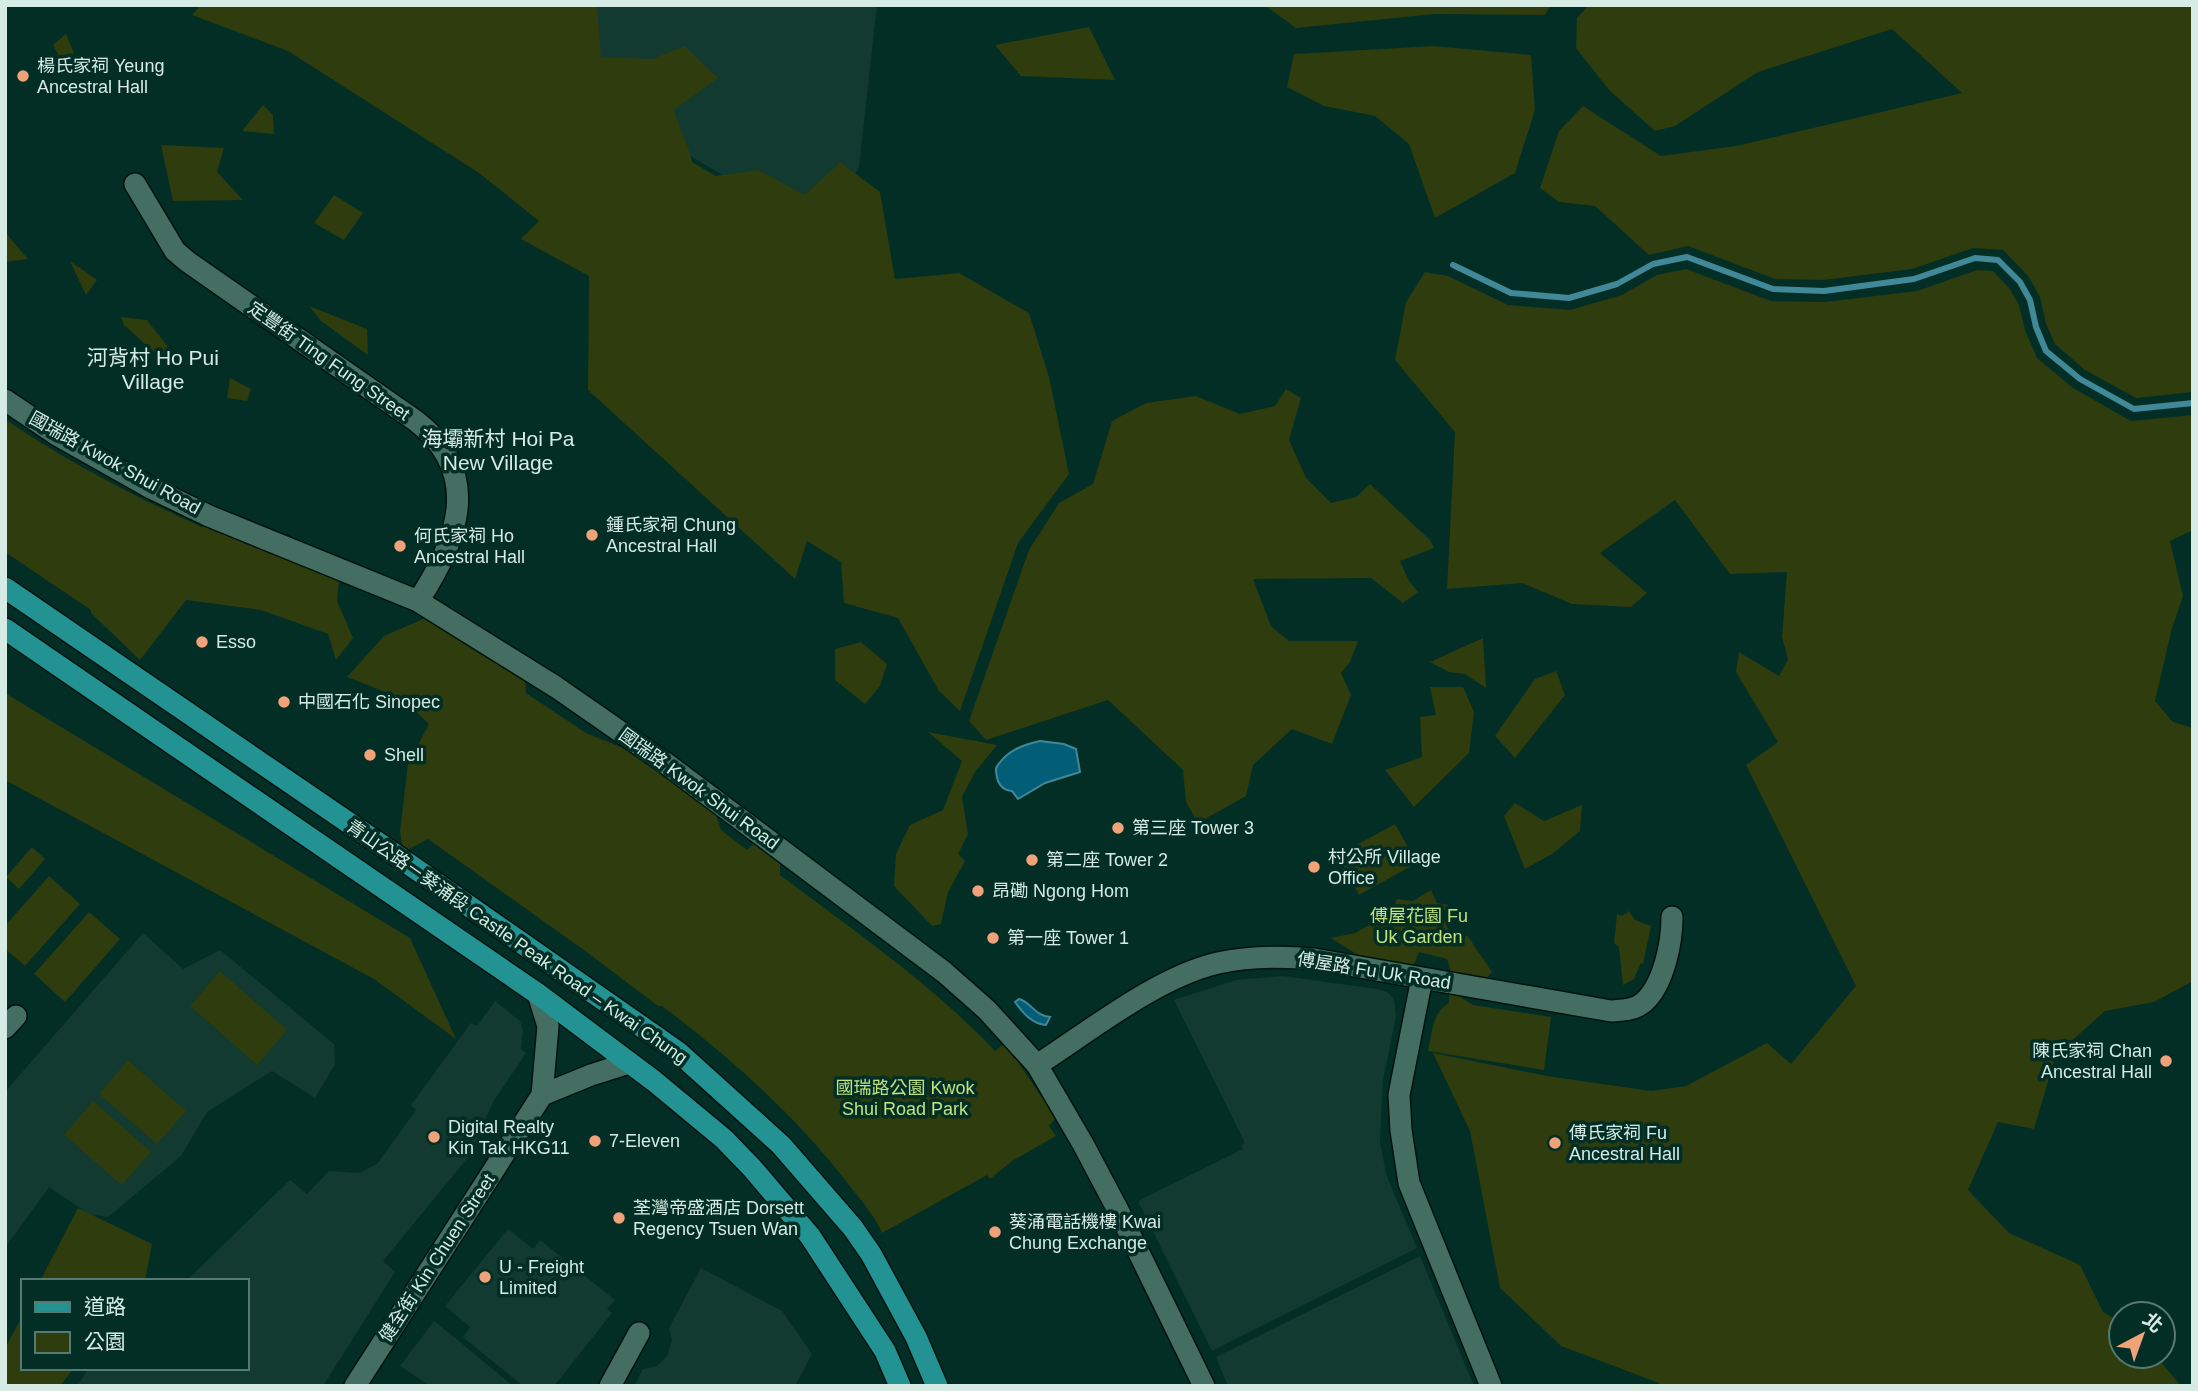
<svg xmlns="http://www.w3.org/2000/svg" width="2198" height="1391" font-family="Arial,'Noto Sans TC',sans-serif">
	<rect width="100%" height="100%" fill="#022e25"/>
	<path fill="#123a31" d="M571 5H877L859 167 821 233 563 81Z
		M143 933 183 969 220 950 334 1044 335 1064 315 1098 272 1071 207 1112 181 1156 108 1217 89 1214 49 1187 5 1248V1092Z
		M1283 976 1377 989 1387 992 1394 999 1396 1017 1383 1080 1380 1141 1386 1174 1417 1248 1212 1351 1138 1201 1243 1149 1242 1145 1245 1143 1174 1000 1236 980Z
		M495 1001 520 1021 523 1030 521 1049 526 1053 493 1102 470 1155 383 1261 395 1272 323 1386H77L89 1368H247V1281H186L290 1180 307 1194 329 1171 359 1173 377 1164 416 1110 411 1105 471 1023 477 1026Z
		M508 1229 533 1249 540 1240 615 1300 607 1309 612 1313 554 1386H523L463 1337 470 1327 445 1306Z
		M1420 1256 1474 1386H1228L1216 1357Z
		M701 1268 782 1311 812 1354 795 1386H634L643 1369 657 1366 667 1356 672 1340 669 1328Z
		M434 1321 437 1323 513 1386H430L400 1366Z"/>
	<path fill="#2e3c0e" d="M201 5H597L601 57 652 59 685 46 718 78 674 110C679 128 688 143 692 162L716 176 758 170 805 195 840 162 880 192 895 279 959 273 1029 313 1049 377 1069 474 1018 543 960 711 939 691 898 618 844 603 841 562 807 541 795 579 588 390 589 276 521 239 539 221 479 173 288 51 192 15Z
		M1264 5H1551L1545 15 1434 14 1296 28Z
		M1589 5H2193V392L2136 398 2085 370 2055 344 2046 324 2040 297 2028 276 2003 250 1973 248 1912 269 1823 280 1775 279 1688 246 1649 255 1595 206 1559 202 1540 188 1559 131 1583 106 1661 156 1736 146 1962 93 1892 29 1758 72 1675 126 1655 131 1609 90 1576 48 1577 18Z
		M1089 27 1115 80 1021 76 995 45Z
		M66 34 74 53 62 62 53 45Z
		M1434 46 1531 55 1535 110 1515 173 1435 218 1409 144 1375 116 1324 106 1287 87 1294 54Z
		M263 105 273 115 274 134 242 131Z
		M161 145 224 148 217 172 243 200 173 201Z
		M334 195 363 213 344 240 314 223Z
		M5 232 28 259 5 262Z
		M70 261 97 280 86 295Z
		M1686 269 1771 301 1825 302 1917 291 1977 270 1993 271 2010 289 2019 305 2025 330 2037 358 2073 388 2131 421 2193 415V530L2170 541 2183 596 2172 628 2155 701 2173 722 2193 728V981L2154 1002 2105 1011 2056 1055 2034 1129 1998 1122 1968 1190 2009 1233 2080 1265 2103 1312 2121 1322V1356H2156L2181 1386H1661L1659 1383 1561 1346 1500 1288 1470 1131 1433 1053 1547 1076 1651 1091 1686 1086 1767 1043 1791 1064 1856 986 1746 765 1778 742 1736 672 1739 652 1779 676 1788 659 1782 637 1787 572 1730 574 1675 500 1600 553 1647 593 1631 607 1572 604 1522 583 1447 589 1455 432 1395 360 1406 302 1425 272 1448 276 1508 305 1570 310 1622 295 1657 275Z
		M309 306 367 329 368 355 321 321Z
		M121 317 147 320 175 356 154 352 124 325Z
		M230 378 251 389 247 401 227 398Z
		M1286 389 1301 398 1289 440 1306 478 1331 503 1356 497 1370 484 1430 540 1434 548 1400 561 1409 581 1418 592 1403 603 1371 578 1253 579 1271 626 1289 641H1358L1350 662 1341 673 1351 695 1332 744 1292 729 1253 765 1246 796 1198 823 1186 802 1183 770 1108 700 986 740 969 721 1029 550 1059 503 1093 484 1112 421 1146 403 1196 396 1240 414 1275 406Z
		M5 419C67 462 133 496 202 527L210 524 339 580 337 601 353 638 336 660 328 634 261 610 186 600 140 660 91 613V610L5 552Z
		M451 607 523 653 526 693 586 733 633 752 701 797 716 815 721 830 747 850 758 840 780 854V875C854 931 931 983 995 1051L1005 1043 1056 1118 1049 1126 1056 1136 1012 1161 990 1179 987 1175 882 1233C876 1218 861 1200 849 1185 796 1116 731 1058 662 1006H658L584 950 428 839 403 852 400 831 408 764 429 724 403 699 347 677 384 636Z
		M1483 638 1486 688 1465 674 1449 672 1430 662Z
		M861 642 887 664 880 686 865 704 835 680V649Z
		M1556 671 1565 695 1515 758 1495 736 1535 679Z
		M1430 687H1463L1474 712 1469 753 1414 807 1385 770 1422 757 1420 717 1436 715Z
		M5 693 410 938 456 1039 374 979 5 780Z
		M928 732 997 745 975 772 962 797 968 834 958 854 965 861 948 892 941 924 932 926 894 886 896 854 910 825 943 810 962 761Z
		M1515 803 1544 821 1582 805 1580 831 1552 854 1525 869 1504 816Z
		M1395 824 1417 863 1359 895 1338 855Z
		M32 847 45 859 19 889 6 877Z
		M49 876 80 904 25 966 5 949V926Z
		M1431 890 1437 903 1449 905 1441 913 1455 944 1467 935 1492 972 1483 982 1452 975 1447 959 1419 952 1414 965 1358 955 1331 938 1355 933 1392 912 1397 899 1413 901Z
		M1629 911 1635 920 1651 926 1643 964 1641 963 1634 979 1623 985 1619 947 1614 943 1617 914 1622 916Z
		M89 912 120 939 65 1002 34 974Z
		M220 971 287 1030 257 1065 190 1006Z
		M1449 990 1473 1005 1551 1017 1544 1070 1428 1051C1432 1034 1432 1012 1449 1003Z
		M128 1060 186 1111 157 1144 99 1094Z
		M93 1101 151 1152 122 1185 64 1135Z
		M78 1208 152 1244 145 1281H40Z
		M23 1315V1368H74L60 1386H5V1348Z"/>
	<path fill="#025d77" stroke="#418898" stroke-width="2" d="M1040 741 1064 744 1076 749 1080 772 1045 783 1018 799 1012 791C999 790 996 780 996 768 1006 751 1022 745 1040 741Z
		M1019 999C1031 1002 1035 1016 1050 1017L1046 1025C1032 1024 1023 1013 1015 1002Z"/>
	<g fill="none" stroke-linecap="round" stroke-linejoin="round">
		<path stroke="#418898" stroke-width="6" d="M1453 265 1511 293 1569 298 1617 284 1653 264 1687 257 1773 289 1824 291 1914 279 1975 258 1998 260 2020 282 2030 300 2036 327 2046 351 2080 379 2134 409 2193 403"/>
		<defs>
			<path id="minor" d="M135 184 175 251 188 262 416 421C483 473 458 541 418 601
				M1422 978 1399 1095 1401 1130 1409 1183 1491 1386
				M5 1028 16 1016
				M1037 1065C1090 1031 1157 977 1218 963 1250 956 1281 956 1314 959L1611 1011C1623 1010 1635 1010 1644 1002 1664 984 1672 942 1672 917
				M610 1386 639 1333"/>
			<path id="tertiary" d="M5 400 57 435 151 488 209 516 418 601 556 687 664 762 944 972 987 1010 1037 1065 1083 1144 1119 1212 1204 1386
				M542 1095 591 1075 629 1063
				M355 1386 542 1095 548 1026 538 994"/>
			<path id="primary" d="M5 588 390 851 678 1052 781 1145 853 1228 871 1254 916 1337 937 1386
				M5 629 538 994 654 1081 724 1139 752 1168 810 1236 885 1351 900 1386"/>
		</defs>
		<use href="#minor" stroke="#01130e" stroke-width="24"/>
		<use href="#tertiary" stroke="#01130e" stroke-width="24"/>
		<use href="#primary" stroke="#01130e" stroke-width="24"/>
		<use href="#minor" stroke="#456e63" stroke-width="21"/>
		<use href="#tertiary" stroke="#456e63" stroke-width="21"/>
		<use href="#primary" stroke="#229392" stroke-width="21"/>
	</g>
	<g fill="#f0a278" stroke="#022e25" stroke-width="2.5">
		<circle cx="23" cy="76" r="7"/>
		<circle cx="592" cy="535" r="7"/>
		<circle cx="400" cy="546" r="7"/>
		<circle cx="202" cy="642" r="7"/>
		<circle cx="284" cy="702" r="7"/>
		<circle cx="370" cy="755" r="7"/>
		<circle cx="1118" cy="828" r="7"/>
		<circle cx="1032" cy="860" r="7"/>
		<circle cx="1314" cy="867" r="7"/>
		<circle cx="978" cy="891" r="7"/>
		<circle cx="993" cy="938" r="7"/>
		<circle cx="2166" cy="1061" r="7"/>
		<circle cx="434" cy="1137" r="7"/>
		<circle cx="595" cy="1141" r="7"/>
		<circle cx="1555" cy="1143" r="7"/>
		<circle cx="619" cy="1218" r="7"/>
		<circle cx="995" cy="1232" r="7"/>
		<circle cx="485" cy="1277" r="7"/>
	</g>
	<g text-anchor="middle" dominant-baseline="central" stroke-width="7" stroke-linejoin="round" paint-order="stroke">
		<g font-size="18" fill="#d5ebe4" stroke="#022e25" text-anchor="start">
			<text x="37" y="66">楊氏家祠 Yeung<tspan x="37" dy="21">Ancestral Hall</tspan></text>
			<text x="606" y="525">鍾氏家祠 Chung<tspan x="606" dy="21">Ancestral Hall</tspan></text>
			<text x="414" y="536">何氏家祠 Ho<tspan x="414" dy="21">Ancestral Hall</tspan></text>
			<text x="216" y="642">Esso</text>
			<text x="298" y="702">中國石化 Sinopec</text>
			<text x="384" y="755">Shell</text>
			<text x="1132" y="828">第三座 Tower 3</text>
			<text x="1328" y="857">村公所 Village<tspan x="1328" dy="21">Office</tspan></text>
			<text x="1046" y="860">第二座 Tower 2</text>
			<text x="992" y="891">昂磡 Ngong Hom</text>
			<text x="1007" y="938">第一座 Tower 1</text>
			<text x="2152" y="1051" text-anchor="end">陳氏家祠 Chan<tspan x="2152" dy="21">Ancestral Hall</tspan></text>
			<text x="448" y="1127">Digital Realty<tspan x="448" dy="21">Kin Tak HKG11</tspan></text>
			<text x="1569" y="1133">傅氏家祠 Fu<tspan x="1569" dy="21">Ancestral Hall</tspan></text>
			<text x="609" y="1141">7-Eleven</text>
			<text x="633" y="1208">荃灣帝盛酒店 Dorsett<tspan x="633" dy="21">Regency Tsuen Wan</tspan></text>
			<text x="1009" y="1222">葵涌電話機樓 Kwai<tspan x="1009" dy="21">Chung Exchange</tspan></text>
			<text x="499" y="1267">U - Freight<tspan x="499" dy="21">Limited</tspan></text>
		</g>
		<g font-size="18" fill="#d5ebe4" stroke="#022e25">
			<text transform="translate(329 361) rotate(35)">定豐街 Ting Fung Street</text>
			<text transform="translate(115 463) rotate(29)">國瑞路 Kwok Shui Road</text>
			<text transform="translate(699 789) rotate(36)">國瑞路 Kwok Shui Road</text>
			<text transform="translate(517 942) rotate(35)">青山公路－葵涌段 Castle Peak Road – Kwai Chung</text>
			<text transform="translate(1374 971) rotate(9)">傅屋路 Fu Uk Road</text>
			<text transform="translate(437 1258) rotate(-57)">健全街 Kin Chuen Street</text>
		</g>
		<g font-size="18" fill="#c0e37c" stroke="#022e25">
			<text x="1419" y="916">傅屋花園 Fu<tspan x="1419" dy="21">Uk Garden</tspan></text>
			<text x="905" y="1088">國瑞路公園 Kwok<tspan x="905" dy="21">Shui Road Park</tspan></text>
		</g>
		<g font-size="21" fill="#d5ebe4" stroke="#022e25">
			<text x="153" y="357">河背村 Ho Pui<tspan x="153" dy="24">Village</tspan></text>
			<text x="498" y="438">海壩新村 Hoi Pa<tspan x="498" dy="24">New Village</tspan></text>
		</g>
	</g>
	<rect width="2198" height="1391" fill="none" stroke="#d5ebe4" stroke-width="14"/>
	<rect x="21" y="1279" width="228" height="91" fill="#022e25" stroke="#567a71" stroke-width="2"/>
	<rect x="35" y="1302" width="35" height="10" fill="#229392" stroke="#567a71" stroke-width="2"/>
	<text x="84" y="1314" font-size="21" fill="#d5ebe4">道路</text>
	<rect x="35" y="1332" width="35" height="21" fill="#2e3c0e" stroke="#567a71" stroke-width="2"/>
	<text x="84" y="1349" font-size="21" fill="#d5ebe4">公園</text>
	<g transform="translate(2142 1335) rotate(41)"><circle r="33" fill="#022e25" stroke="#567a71" stroke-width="2"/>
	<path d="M0-5L12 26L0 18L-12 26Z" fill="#f0a278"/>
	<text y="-10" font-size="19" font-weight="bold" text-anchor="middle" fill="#d5ebe4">北</text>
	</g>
</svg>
